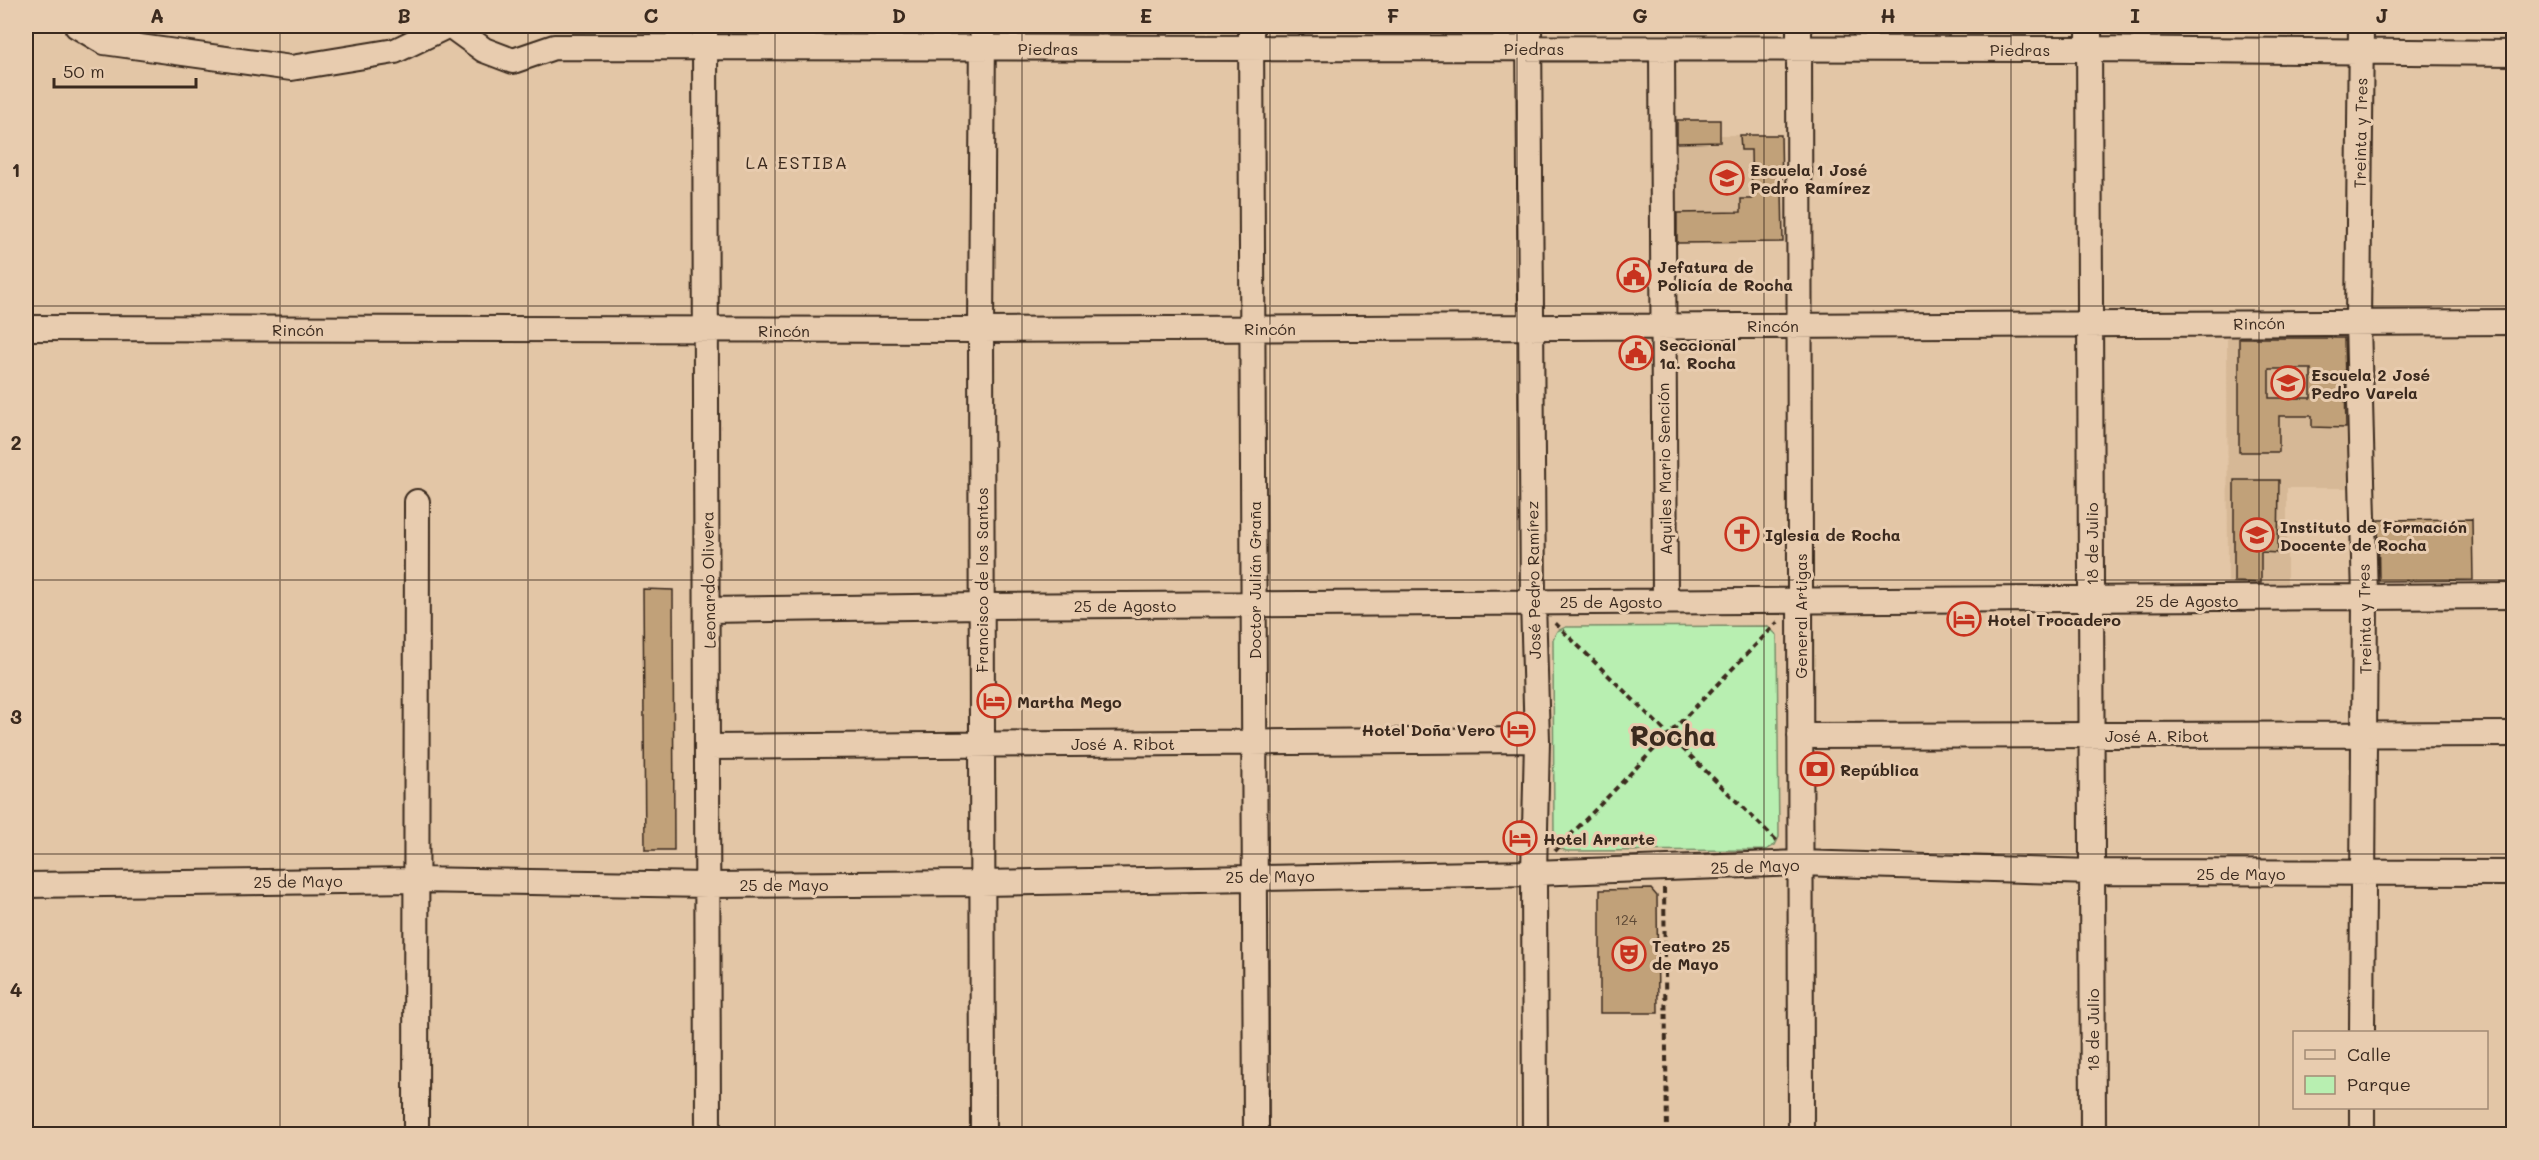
<svg xmlns="http://www.w3.org/2000/svg" width="2539" height="1160" font-family="Mali,sans-serif">
	<rect width="100%" height="100%" fill="#e3c6a6"/>
	<filter id="ink" filterUnits="userSpaceOnUse"><feTurbulence type="fractalNoise" baseFrequency=".0167" numOctaves="2"/><feDisplacementMap in="SourceGraphic" scale="12" xChannelSelector="R" yChannelSelector="G"/><feConvolveMatrix kernelMatrix="1 2 1 2 8 2 1 2 1" color-interpolation-filters="sRGB"/></filter>
	<g filter="url(#ink)">
		<path fill="#d6b896" d="M1671 120H1720V135H1781L1783 242 1673 244Z
			M2227 338H2349V488H2287V583L2228 582Z"/>
		<path fill="#b8efb1" stroke="#7a8c68" stroke-width="1.5" d="M1767 626 1777 635 1779 837 1775 845 1766 850 1566 851 1558 847 1554 840 1553 639 1557 631 1566 627Z"/>
		<path fill="#c1a179" stroke="#3b2a1e" stroke-width="1.5" fill-rule="evenodd" d="M1677 120H1720V142L1677 143Z
			M1740 135H1781L1783 242 1677 243V213L1741 212V199H1752L1751 150H1741Z
			M2239 338H2344L2346 428 2312 427V416H2279V452H2239ZM2269 369H2311V398H2269Z
			M2234 480H2279L2278 553 2261 552V583L2234 582Z
			M2472 519 2473 580 2379 581 2378 520Z
			M643 589 673 590 674 850H645Z
			M1651 889 1657 896 1658 1013H1600V890Z"/>
		<g fill="none" stroke-linecap="round" stroke-linejoin="round">
			<defs>
				<path id="minor" d="M77 26 104 42 291 68 395 51 447 26
					M451 26 484 50 513 61 554 47 2089 49 2514 53
					M705 26 708 1134
					M983 26 981 330 983 1134
					M1251 26 1256 1134
					M1529 26 1533 602 1537 740 1534 873 1535 1134
					M1799 26 1801 1134
					M2089 26 2093 1134
					M2361 26 2358 322 2365 598 2362 1032
					M1662 49 1665 601
					M26 328 981 330 2514 322
					M709 610 982 606 2514 596
					M1800 736 2514 734
					M709 747 1537 740
					M26 885 415 880 708 885 981 883 1534 873 1800 863 2092 872 2514 873
					M416 1134 417 502
					M2362 1134V1108"/>
			</defs>
			<use href="#minor" stroke="#3b2a1e" stroke-width="28"/>
			<path stroke="#3b2a1e" stroke-width="4" stroke-dasharray="6 4.5" stroke-linecap="butt" d="M1555 623 1779 843
				M1555 851 1778 622
				M1664 888 1667 1134"/>
			<use href="#minor" stroke="#e8ccaf" stroke-width="24"/>
		</g>
	</g>
	<path fill="none" stroke="#3b2a1e" stroke-width="1.5" stroke-opacity="0.55" d="M280 26V1134M528 26V1134M775 26V1134M1022 26V1134M1270 26V1134M1517 26V1134M1764 26V1134M2011 26V1134M2259 26V1134M26 306H2514M26 580H2514M26 854H2514"/>
	<defs>
		<symbol id="school-ring" viewBox="-11 -11 22 22"><circle r="9.5" fill="#e8ccaf" stroke="#c8321e" stroke-width="1.5"/><path d="M0-5L7-2L0 1L-7-2ZM-4 1L0 2.5L4 1V4Q0 6-4 4Z" fill="#c8321e"/></symbol>
		<symbol id="civic-ring" viewBox="-11 -11 22 22"><circle r="9.5" fill="#e8ccaf" stroke="#c8321e" stroke-width="1.5"/><path d="M-.6-6.5H3V-4.5H.6V-3L4-1V1h2V6H-6V1h2V-1L-.6-3ZM-1.2 2.5V6h2.4V2.5Z" fill="#c8321e"/></symbol>
		<symbol id="church-ring" viewBox="-11 -11 22 22"><circle r="9.5" fill="#e8ccaf" stroke="#c8321e" stroke-width="1.5"/><path d="M-1.2-6h2.4v3.5h3.3v2.4h-3.3V6h-2.4V-.1h-3.3v-2.4h3.3Z" fill="#c8321e"/></symbol>
		<symbol id="university-ring" viewBox="-11 -11 22 22"><circle r="9.5" fill="#e8ccaf" stroke="#c8321e" stroke-width="1.5"/><path d="M0-5L7-2L0 1L-7-2ZM-4 1L0 2.5L4 1V4Q0 6-4 4Z" fill="#c8321e"/></symbol>
		<symbol id="hotel-ring" viewBox="-11 -11 22 22"><circle r="9.5" fill="#e8ccaf" stroke="#c8321e" stroke-width="1.5"/><path d="M-6-4.5h1.5V1H6V5H4.5V3h-9V5H-6ZM-4 0a1.8 1.8 0 1 1 3.6 0ZM.5 0V-2.5h3Q6-2.5 6 0Z" fill="#c8321e"/></symbol>
		<symbol id="bank-ring" viewBox="-11 -11 22 22"><circle r="9.5" fill="#e8ccaf" stroke="#c8321e" stroke-width="1.5"/><path d="M-6-4H6V4H-6ZM0-2.3a2.3 2.3 0 1 0 0 4.6a2.3 2.3 0 1 0 0-4.6Z" fill="#c8321e"/></symbol>
		<symbol id="theatre-ring" viewBox="-11 -11 22 22"><circle r="9.5" fill="#e8ccaf" stroke="#c8321e" stroke-width="1.5"/><path d="M-5-5.5Q0-4 5-5.5V0Q5 5 0 6Q-5 5-5 0ZM-3.3-2.5H-1v1.5H-3.3ZM1-2.5H3.3v1.5H1ZM-2.8 1Q0 5.5 2.8 1Z" fill="#c8321e"/></symbol>
	</defs>
	<g fill-rule="evenodd">
		<use href="#school-ring" x="1708" y="159" width="38" height="38"/>
		<use href="#civic-ring" x="1615" y="256" width="38" height="38"/>
		<use href="#civic-ring" x="1617" y="334" width="38" height="38"/>
		<use href="#school-ring" x="2269" y="364" width="38" height="38"/>
		<use href="#church-ring" x="1723" y="515" width="38" height="38"/>
		<use href="#university-ring" x="2238" y="516" width="38" height="38"/>
		<use href="#hotel-ring" x="1945" y="600" width="38" height="38"/>
		<use href="#hotel-ring" x="975" y="682" width="38" height="38"/>
		<use href="#hotel-ring" x="1499" y="710" width="38" height="38"/>
		<use href="#bank-ring" x="1798" y="750" width="38" height="38"/>
		<use href="#hotel-ring" x="1501" y="819" width="38" height="38"/>
		<use href="#theatre-ring" x="1610" y="935" width="38" height="38"/>
	</g>
	<g text-anchor="middle" dominant-baseline="central" stroke-width="6" stroke-linejoin="round" paint-order="stroke">
		<g font-size="14" fill="#5c4835">
			<text x="1626" y="919">124</text>
		</g>
		<g font-size="16" fill="#3b2a1e" stroke="#e8ccaf">
			<text x="1048" y="48">Piedras</text>
			<text x="1534" y="48">Piedras</text>
			<text x="2020" y="49">Piedras</text>
			<text transform="translate(2360 133) rotate(-89)">Treinta y Tres</text>
			<text transform="translate(2259 323) rotate(-1)">Rincón</text>
			<text x="1773" y="325">Rincón</text>
			<text x="1270" y="328">Rincón</text>
			<text x="298" y="329">Rincón</text>
			<text x="784" y="330">Rincón</text>
			<text transform="translate(1664 469) rotate(-91)">Aquiles Mario Sención</text>
			<text transform="translate(2091 544) rotate(-90)">18 de Julio</text>
			<text transform="translate(708 580) rotate(-91)">Leonardo Olivera</text>
			<text transform="translate(981 580) rotate(-90)">Francisco de los Santos</text>
			<text transform="translate(1254 580) rotate(-90)">Doctor Julián Graña</text>
			<text transform="translate(1533 580) rotate(-91)">José Pedro Ramírez</text>
			<text x="2187" y="600">25 de Agosto</text>
			<text x="1611" y="601">25 de Agosto</text>
			<text x="1125" y="605">25 de Agosto</text>
			<text transform="translate(1800 616) rotate(-90)">General Artigas</text>
			<text transform="translate(2364 619) rotate(-91)">Treinta y Tres</text>
			<text x="2157" y="735">José A. Ribot</text>
			<text x="1123" y="743">José A. Ribot</text>
			<text transform="translate(1755 866) rotate(-2)">25 de Mayo</text>
			<text x="2241" y="873">25 de Mayo</text>
			<text transform="translate(1270 876) rotate(-1)">25 de Mayo</text>
			<text transform="translate(298 881) rotate(-1)">25 de Mayo</text>
			<text x="784" y="884">25 de Mayo</text>
			<text transform="translate(2092 1030) rotate(-90)">18 de Julio</text>
		</g>
		<g font-size="16" font-weight="bold" fill="#3b2a1e" stroke="#e8ccaf" text-anchor="start">
			<text x="1750" y="169">Escuela 1 José<tspan x="1750" dy="18">Pedro Ramírez</tspan></text>
			<text x="1657" y="266">Jefatura de<tspan x="1657" dy="18">Policía de Rocha</tspan></text>
			<text x="1659" y="344">Seccional<tspan x="1659" dy="18">1a. Rocha</tspan></text>
			<text x="2311" y="374">Escuela 2 José<tspan x="2311" dy="18">Pedro Varela</tspan></text>
			<text x="2280" y="526">Instituto de Formación<tspan x="2280" dy="18">Docente de Rocha</tspan></text>
			<text x="1765" y="534">Iglesia de Rocha</text>
			<text x="1987" y="619">Hotel Trocadero</text>
			<text x="1017" y="701">Martha Mego</text>
			<text x="1495" y="729" text-anchor="end">Hotel Doña Vero</text>
			<text x="1840" y="769">República</text>
			<text x="1543" y="838">Hotel Arrarte</text>
			<text x="1652" y="945">Teatro 25<tspan x="1652" dy="18">de Mayo</tspan></text>
		</g>
		<g font-size="18" letter-spacing="1.5" fill="#3b2a1e" stroke="#e8ccaf">
			<text x="797" y="162">LA ESTIBA</text>
		</g>
		<g font-size="28" font-weight="bold" fill="#3b2a1e" stroke="#e8ccaf">
			<text x="1673" y="735">Rocha</text>
		</g>
	</g>
	<rect width="2539" height="1160" fill="none" stroke="#e8ccaf" stroke-width="66"/>
	<rect x="2293" y="1031" width="195" height="78" fill="#e8ccaf" stroke="#a38b75" stroke-width="1.5"/>
	<rect x="2305" y="1050" width="30" height="9" fill="#e8ccaf" stroke="#a38b75" stroke-width="1.5"/>
	<text x="2347" y="1061" font-size="18" fill="#3b2a1e">Calle</text>
	<rect x="2305" y="1076" width="30" height="18" fill="#b8efb1" stroke="#a38b75" stroke-width="1.5"/>
	<text x="2347" y="1091" font-size="18" fill="#3b2a1e">Parque</text>
	<path d="M54 78v9h142v-9" fill="none" stroke="#3b2a1e" stroke-width="3"/>
	<text x="63" y="78" font-size="18" fill="#3b2a1e" stroke="#e8ccaf" stroke-width="4.5" paint-order="stroke">50 m</text>
	<rect x="33" y="33" width="2473" height="1094" fill="none" stroke="#3b2a1e" stroke-width="2"/>
	<g font-size="20" text-anchor="middle" font-weight="bold" fill="#3b2a1e">
		<text x="157" y="23">A</text>
		<text x="404" y="23">B</text>
		<text x="651" y="23">C</text>
		<text x="899" y="23">D</text>
		<text x="1146" y="23">E</text>
		<text x="1393" y="23">F</text>
		<text x="1640" y="23">G</text>
		<text x="1888" y="23">H</text>
		<text x="2135" y="23">I</text>
		<text x="2382" y="23">J</text>
		<text x="16" y="177">1</text>
		<text x="16" y="450">2</text>
		<text x="16" y="724">3</text>
		<text x="16" y="997">4</text>
	</g>
</svg>
